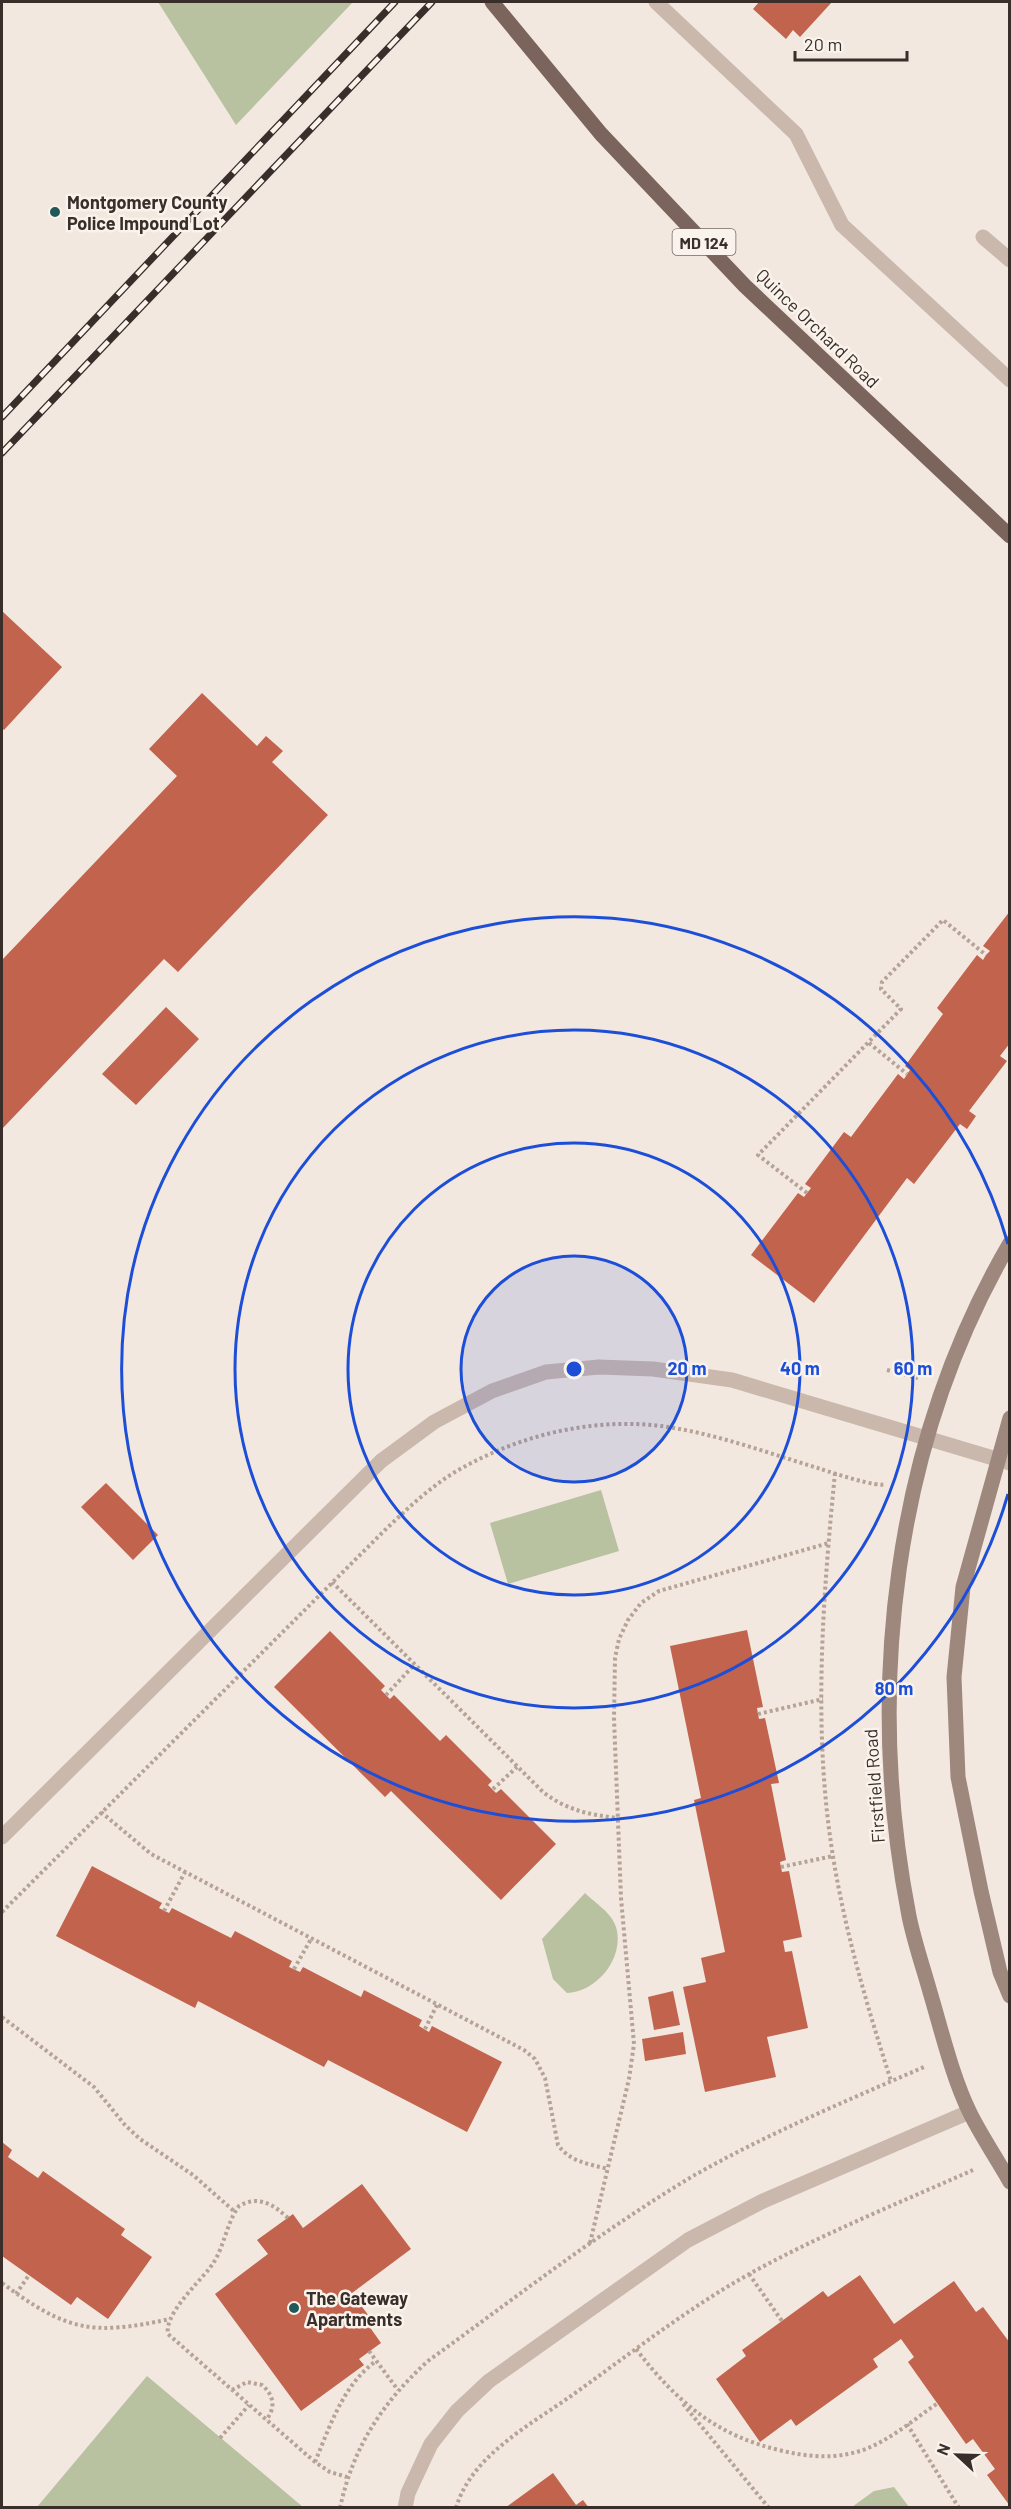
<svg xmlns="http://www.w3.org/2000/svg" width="1011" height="2509" font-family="Barlow,sans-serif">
	<rect width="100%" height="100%" fill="#f2e8e0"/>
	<path fill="#b8c1a0" d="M158 2H353L236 125Z
		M601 1490 619 1551 508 1584 490 1523Z
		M585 1893C595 1903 612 1913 616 1927 625 1958 597 1992 567 1993L553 1979 542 1939Z
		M147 2376 303 2507H37Z
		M894 2487 909 2507H852L874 2491Z"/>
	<path fill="#c2634e" d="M759 2H832L800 37 793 30 786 39 753 9Z
		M2 611 62 667 4 730 2 728Z
		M202 693 257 746 266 736 283 751 272 762 328 815 178 972 164 959 2 1129V960L177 776 149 749Z
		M1010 911V1043L1000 1056 1007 1061 969 1111 976 1116 967 1129 960 1124 914 1184 907 1178 814 1303 751 1255 798 1193 804 1197 811 1188 805 1184 844 1132 851 1137 898 1074 904 1079 910 1070 905 1066 943 1014 937 1008 977 955 983 960 986 955 990 951 983 946Z
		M166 1007 199 1039 136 1105 102 1074Z
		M106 1483 158 1535 133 1560 81 1507Z
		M747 1630 763 1707 757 1708 758 1714 759 1719 765 1718 779 1783 771 1784 786 1860 780 1862 782 1872 789 1871 802 1937 783 1941 785 1952 792 1951 808 2028 767 2037 776 2077 705 2092 683 1987 706 1982 701 1958 725 1952 694 1800 701 1798 670 1646Z
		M330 1631 385 1686 381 1690 390 1699 394 1695 440 1741 446 1735 492 1781 488 1785 496 1793 501 1789 556 1844 501 1900 391 1791 385 1797 274 1687Z
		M92 1866 162 1903 159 1908 169 1913 172 1908 231 1938 235 1931 292 1961 289 1967 300 1972 303 1967 361 1997 364 1990 422 2020 419 2026 429 2032 432 2026 502 2062 467 2132 328 2060 324 2067 198 2001 195 2008 56 1936Z
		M673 1991 680 2025 654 2030 648 1997Z
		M683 2032 686 2054 645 2061 642 2039Z
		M2 2142 12 2150 8 2157 38 2178 43 2171 125 2229 121 2235 152 2257 108 2319 77 2297 71 2305 2 2256Z
		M362 2184 411 2249 352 2293 374 2323 369 2326 381 2343 359 2359 364 2365 301 2411 215 2294 268 2254 257 2240 293 2214 303 2228Z
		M860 2275 894 2324 954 2281 976 2312 983 2307 1010 2343V2506L987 2475 995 2469 973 2439 966 2444 908 2362 914 2357 901 2339 873 2359 878 2367 796 2426 791 2419 760 2442 716 2379 746 2356 742 2350 823 2291 828 2297Z
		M553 2473 576 2505 583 2500 589 2508H505Z"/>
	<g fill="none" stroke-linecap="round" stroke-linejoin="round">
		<path stroke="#b6a296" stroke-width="4" stroke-dasharray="3 3" stroke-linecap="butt" d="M869 1043 907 1074
			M807 1193 758 1155 901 1009 881 989 882 982 943 920 986 955
			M887 1370 918 1378
			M835 1473C824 1585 815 1701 827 1812 837 1905 863 1993 891 2081
			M332 1582 543 1792C566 1810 590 1815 618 1818
			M386 1695 415 1664
			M758 1714 823 1699
			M493 1789 517 1767
			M101 1812 151 1854 524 2050 535 2059 545 2078 558 2145C570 2162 589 2164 608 2169
			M781 1867 833 1856
			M164 1911 185 1872
			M2 1912 385 1530C407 1509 429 1488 455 1472 518 1435 595 1416 668 1427 720 1435 771 1454 821 1469 833 1473 878 1488 886 1484
			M294 1969 311 1939
			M2 2017 94 2087 125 2125 140 2139 193 2175 235 2212
			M425 2029 437 2005
			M288 2218C273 2204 258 2195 239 2206 225 2225 225 2249 209 2269 197 2284 164 2315 168 2334L315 2462 330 2472 347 2477
			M590 2243 629 2079 634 2044 621 1898 614 1718 615 1658 619 1639 628 1620 641 1603 659 1591 829 1543
			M749 2274 782 2321
			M2 2283C67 2331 91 2336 170 2319
			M16 2294 29 2275
			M636 2349C677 2402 716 2436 783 2451 809 2457 834 2459 860 2451 888 2442 913 2420 938 2403
			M369 2351 398 2390
			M232 2390 247 2382 262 2385C274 2395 276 2408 266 2420
			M683 2404 769 2508
			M907 2424 959 2508
			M220 2438 249 2405
			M315 2462C330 2426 343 2385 376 2361
			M340 2508C353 2447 382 2403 428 2361 515 2298 601 2231 693 2176 767 2134 846 2101 924 2067
			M456 2508C471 2456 530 2425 571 2396 630 2354 688 2308 751 2273 822 2234 899 2203 973 2170"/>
		<path stroke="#cab8ac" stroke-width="15" d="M656 2 796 134 842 225 1010 380
			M983 237 1010 260
			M2 1837 381 1461 434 1422 492 1391 546 1372 599 1367 653 1369 732 1380 1010 1463
			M405 2508 408 2493 431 2444 457 2411 489 2381 688 2240 763 2201 969 2112"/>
		<path stroke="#9e877d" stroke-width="15" d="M1010 1243C893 1443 865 1690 909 1916 914 1941 923 1967 930 1992 942 2032 952 2076 970 2113 982 2137 997 2159 1010 2182
			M1010 1418 963 1587 954 1677 958 1777 981 1891 1000 1972 1010 1996"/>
		<path stroke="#7a645c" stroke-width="15" d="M492 2 601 134 745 286 1010 536"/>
		<defs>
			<path id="rail" d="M2 417 395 2
				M2 453 432 2"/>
		</defs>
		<use href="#rail" stroke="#392e2a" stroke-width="7"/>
		<use href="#rail" stroke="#faf3ec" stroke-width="4.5" stroke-dasharray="14" stroke-linecap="butt"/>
	</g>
	<circle cx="574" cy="1369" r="113" fill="#1d4ed8" fill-opacity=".12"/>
	<g fill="none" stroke="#1d4ed8" stroke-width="3">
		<circle cx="574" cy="1369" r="113"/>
		<circle cx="574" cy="1369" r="226"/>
		<circle cx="574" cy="1369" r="339"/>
		<path d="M1008 1494A452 452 0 1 1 1008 1244"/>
	</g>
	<g fill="#215959" stroke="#faf3ec" stroke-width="2">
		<circle cx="55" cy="212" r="6"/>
		<circle cx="294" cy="2308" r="6"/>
	</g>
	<g text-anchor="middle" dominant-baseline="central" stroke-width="5" stroke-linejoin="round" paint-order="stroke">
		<rect fill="#faf3ec" stroke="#736964" stroke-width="1.5" x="672.5" y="229" width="63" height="26" rx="4.5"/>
		<g font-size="16" font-weight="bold" fill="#392e2a">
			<text x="704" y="242">MD 124</text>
		</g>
		<g font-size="18" font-weight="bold" fill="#392e2a" stroke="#faf3ec" text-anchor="start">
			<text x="67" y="202">Montgomery County<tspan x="67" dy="21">Police Impound Lot</tspan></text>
			<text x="306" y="2298">The Gateway<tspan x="306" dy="21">Apartments</tspan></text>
		</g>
		<g font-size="18" fill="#392e2a" stroke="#faf3ec">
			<text transform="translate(818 328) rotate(44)">Quince Orchard Road</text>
			<text transform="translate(874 1786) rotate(-94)">Firstfield Road</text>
		</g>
	</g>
	<circle cx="574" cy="1369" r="9" fill="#1d4ed8" stroke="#faf3ec" stroke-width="3"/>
	<g font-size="18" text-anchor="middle" font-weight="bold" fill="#1d4ed8" stroke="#faf3ec" stroke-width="5" stroke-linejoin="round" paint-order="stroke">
		<text x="687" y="1375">20 m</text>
		<text x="800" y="1375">40 m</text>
		<text x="913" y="1375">60 m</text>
		<text x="894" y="1695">80 m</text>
	</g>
	<rect width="1011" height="2509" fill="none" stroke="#392e2a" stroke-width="6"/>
	<g transform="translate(957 2455) rotate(292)" stroke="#faf3ec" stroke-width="4.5" paint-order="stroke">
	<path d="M0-4.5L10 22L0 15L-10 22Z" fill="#392e2a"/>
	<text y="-9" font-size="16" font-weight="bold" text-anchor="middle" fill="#392e2a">N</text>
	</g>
	<path d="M795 51v9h112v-9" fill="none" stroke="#392e2a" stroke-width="3"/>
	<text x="804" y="51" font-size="18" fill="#392e2a" stroke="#faf3ec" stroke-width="4.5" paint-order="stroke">20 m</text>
</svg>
